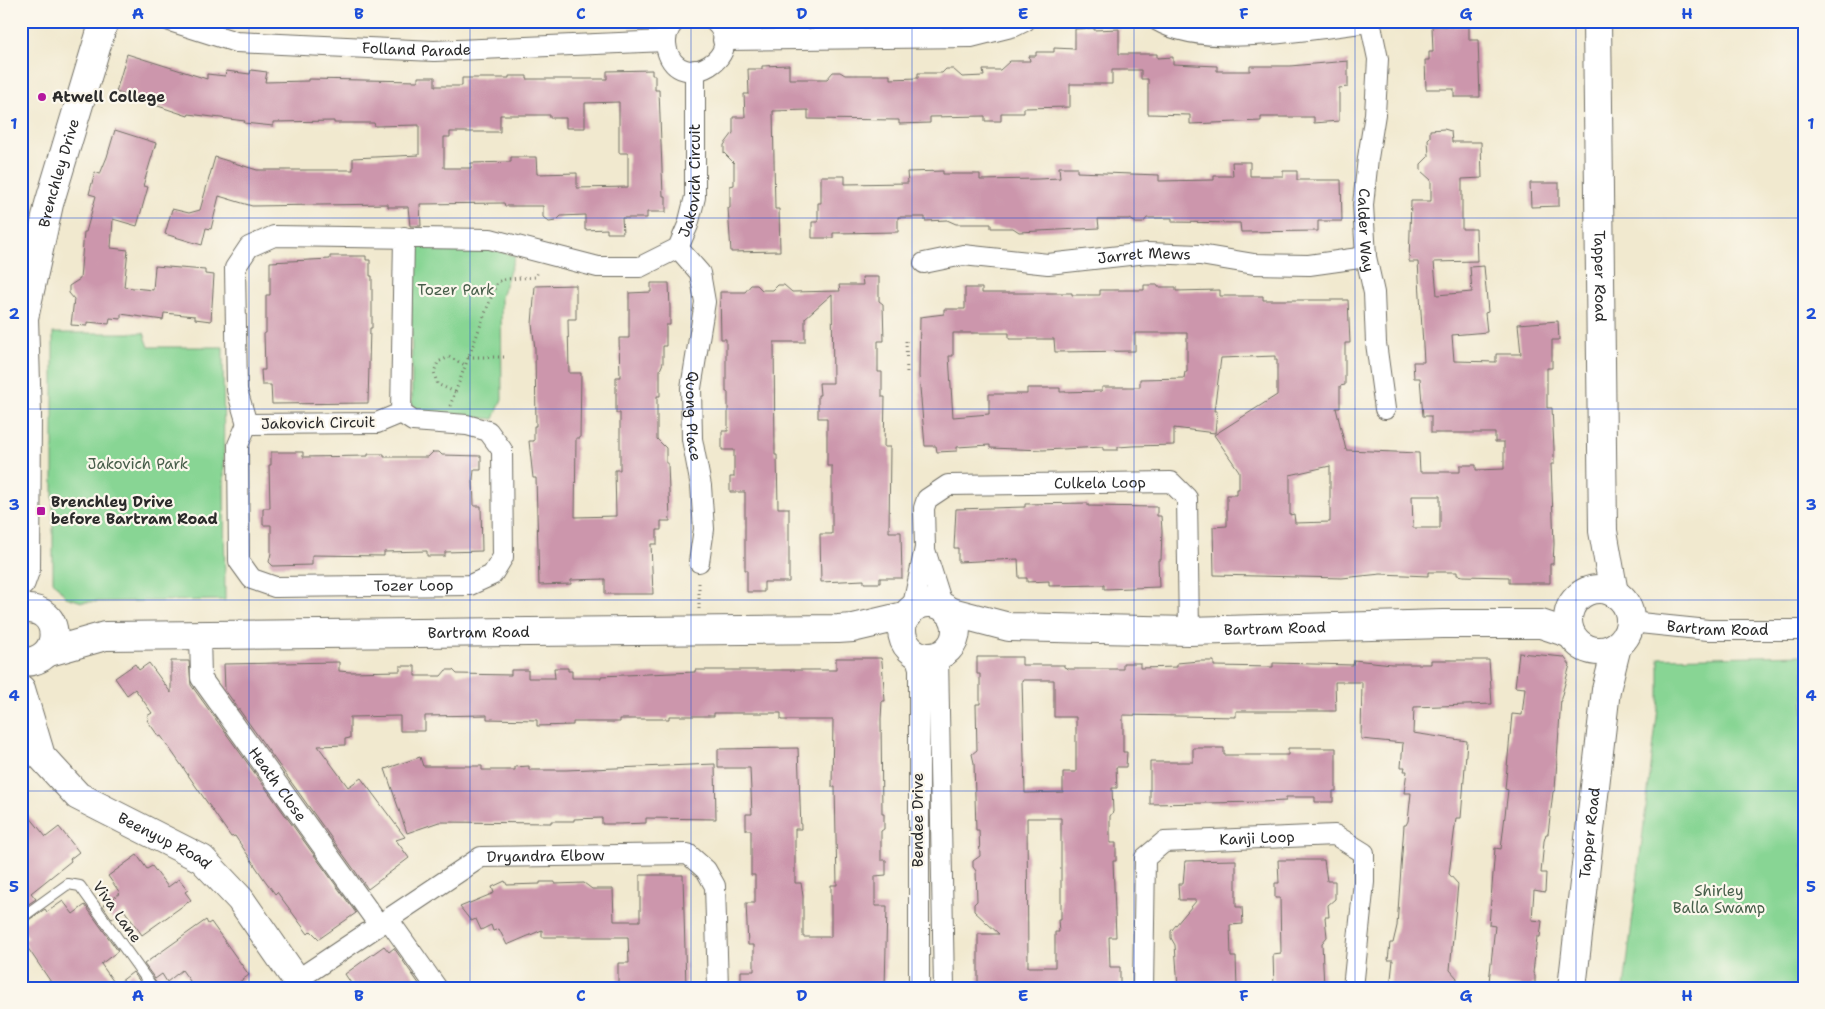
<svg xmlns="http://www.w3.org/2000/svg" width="1825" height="1009" font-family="'Shantell Sans',sans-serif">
	<rect width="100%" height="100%" fill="#fbf7ec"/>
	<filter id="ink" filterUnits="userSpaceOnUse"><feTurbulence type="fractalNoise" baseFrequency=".02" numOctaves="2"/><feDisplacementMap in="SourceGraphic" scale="10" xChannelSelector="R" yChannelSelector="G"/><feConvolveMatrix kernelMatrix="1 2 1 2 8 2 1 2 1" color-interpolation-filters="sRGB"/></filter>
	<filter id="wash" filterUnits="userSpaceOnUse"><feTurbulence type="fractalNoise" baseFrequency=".0096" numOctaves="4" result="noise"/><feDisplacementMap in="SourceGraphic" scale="20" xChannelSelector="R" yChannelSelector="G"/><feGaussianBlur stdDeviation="1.12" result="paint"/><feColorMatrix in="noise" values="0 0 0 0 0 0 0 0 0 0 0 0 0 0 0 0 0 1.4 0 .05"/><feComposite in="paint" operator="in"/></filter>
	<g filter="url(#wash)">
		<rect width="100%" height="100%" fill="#f1e9cf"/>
		<path fill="#88d594" stroke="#5a8060" d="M422 244H475L515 256 501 297 502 399 494 419 420 413 412 404 411 254Z
			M53 333H144L149 347H223L225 600 82 602 66 597 53 581Z
			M1804 655V988H1624L1659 700V658Z"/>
		<g id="blocks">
			<path fill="#cc96ac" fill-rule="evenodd" d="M1432 26H1469V40H1478L1480 97H1454V89H1426L1425 60H1429V52H1433Z
				M1094 28V30L1119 29V54H1157V58L1173 57V64L1217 66V71H1250V66H1290L1348 61V87L1339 88V121L1314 123V117H1261V121L1190 124V115L1148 114V79H1141V70H1112V84H1070V107L1024 108V113H1001V121H985V116L930 117V123L899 124V120L808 119V110L773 111 775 209H779L780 251 731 252 728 208H730V186L734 185V163L724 153V145L733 133V117H745L744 94H749L748 69H762V66L789 65V79H827L833 72H840L845 75H890V79L918 78V73H942L946 69H953L962 77 984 76 983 70H1000L1010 61H1030L1029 56H1036V52H1054V48L1075 49V29Z
				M127 54 207 79V74L225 76 226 71 250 74 251 70 267 72 265 82 308 81V79L418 81V77H435V86H462V78H509V76H527V79H607V71L652 70V75H655V90H659L663 196H666V212H647V218H622L623 233H607V229L585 230V215L561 216 556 221 549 222 543 217V206H505L504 203 420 204 421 226H410L408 207H388V204L252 206 219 196 211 229 206 228 202 245 165 234 172 209 189 213 200 210 215 157 257 170H353V158L419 155V125L375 126 374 123H334V121L273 122V126L244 123 245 121 189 114 188 116 116 92ZM619 102V153H628V187L577 188V173L537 174 536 157H511V162L471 163V168H444V137H450V132H500V115H550V118H566V128H585V103Z
				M1444 129 1451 131 1452 142H1481L1482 178 1462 179V229H1476L1477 261 1434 262 1437 295 1472 292 1470 267 1484 266 1488 312 1485 313 1487 332 1452 335 1454 361 1496 362V354H1521L1518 324 1558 321 1559 340H1552V368H1547V408H1552L1554 449V464H1551L1554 544 1553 564H1550V583H1509V577L1463 576 1457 575V572H1428V576L1381 574 1342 578 1214 575 1213 527 1227 526V495H1237V489H1239V471L1214 435 1277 395V360H1275V356L1221 358 1214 411H1217L1215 433 1174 428V445L1132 446 1118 447V450H1103V447L1043 450 990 448V445L957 447V451L937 452 936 446H925L919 376 920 317 944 314V309H965V288H982V293H1072V295H1100V290H1144V285H1158V287H1176V291L1220 290V296H1263V300H1348L1350 343H1345V385L1340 386V408H1336L1346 450 1419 453 1420 472H1460V465H1476V470L1504 469V442H1495V433H1431V416H1423L1420 378H1414L1413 362H1424L1418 262H1409L1411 201H1431V180L1421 171V164L1429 156 1428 139 1430 137V130ZM953 333H1009V339H1054L1055 352 1135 351V333H1187V372H1185L1184 378 1140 379V387H1102V391L1060 392V388H1027V394H989V414L953 417 949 356H953ZM1330 466V522L1295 523 1294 514 1290 515V475ZM1412 496H1440V528H1413Z
				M115 130 156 143 143 186 148 187 137 226 113 219 111 248 128 250 124 287 153 290 155 266 205 270V274L214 275 211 321 195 319V316L164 313 163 320 121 314V319L110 318 109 324 87 322V326L71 325 74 299 69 293V286L80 279 84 232H86L96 196 89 194 95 172 100 174 107 157Z
				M1232 162H1250V176H1283V171H1297V180H1341L1342 221H1318V231L1241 232 1240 223 1172 222V218H1147L1143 223H1136L1130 219H1098L1099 228 1019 232 1013 228H991V224H956L947 220 925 221V217H898V232L833 233V238H812V222H818V203H821V176H845V184L908 183 907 172 943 171V174H980V180L1038 179 1060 178 1059 167H1077V172L1159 175V181L1214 180V176H1233Z
				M1530 183H1559V206L1531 207Z
				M330 256H366V260H370V276H372V328H370L368 403 272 404 271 385H262L261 370H265L264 333H266V295H270V262L330 259Z
				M862 277H879V301L883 304 884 341H878V372H882V397H885L884 447H890L889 532H901L902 578H880V583H864V580L821 582 820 534H832V466H827V418H818V395H820L819 383H833L832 294 805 318V342H774L775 455H777L778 508H789V582H764V592H747V570H745V492H730V477H734V450H722V431H728V392H726V339H721L720 292H745L751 285H757L762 290H773L778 285H784L792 292 840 291 839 285H863Z
				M651 283H669L670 308V325H666V346H663V363L660 370V396H657V439L666 448V463H668L670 521H661V530H657V544H651L653 594H605V579L571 580V584L539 585 536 478H533L529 441H534V426H536L535 349 532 324 535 286 576 285V319H568L569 373H581L580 438H576L575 517 616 516 615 470H620V413H616V377H620L619 338H629V293L651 292Z
				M271 452H303V457L368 456V454H384V457H428L433 452H439L442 455 481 456V470H474L473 479 474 506H481L482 551 445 552V556H427V551L384 552V556L312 555V565L273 566 269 562 271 553V525H263V508H270L269 465H271Z
				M1088 503V506L1157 507V516H1161L1162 531 1161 560H1158L1159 587 1104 589V585L1049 586V581L1027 582V578H1019L1018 559 958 562V548H954L956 509 1025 507V504Z
				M1519 653 1564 657 1570 665 1561 698 1555 790 1553 792 1548 834H1546L1544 841 1541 873H1546L1545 892 1534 890 1532 920 1542 921 1540 937H1537L1533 973 1535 976V983L1530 987 1489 982 1495 926 1489 925 1495 848 1501 849 1508 790 1505 789 1512 714 1522 715 1525 688 1515 687Z
				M977 657H1022V665H1064V667L1069 669H1123V663H1140V668L1177 667V663L1199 661H1214V666L1273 667V663L1353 665 1354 660 1392 664H1431V660H1489L1492 704 1414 707 1413 733 1467 741 1461 818H1456L1449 874 1458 884 1450 970 1457 978 1456 984 1452 988H1390L1393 960H1388L1390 943H1393L1397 926 1404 825H1406L1408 821 1411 793H1404L1407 771H1404L1405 767H1401L1403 743 1361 739 1362 682H1335L1336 711H1236V717L1123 715V752H1127L1126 767H1116L1117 788H1112L1113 812 1110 816V843H1116V861H1113L1116 937H1109L1110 967H1120V988H978V934H999L974 911V904L977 901 976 871 973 867V861L980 856 979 830H976L974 763 972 754 977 750 976 704H980V674H977ZM1022 680H1054V717H1076V772H1063V792L1025 793ZM1027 818H1061V920H1058L1059 932H1055V967H1028Z
				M836 658H881L882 662 885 701H882L881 719 882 814H884V829L881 831V860H886V875L875 876V906H887L885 988H741V971H754V945H748L746 903H755V875H751V830H746V814H752L750 768H718V749L798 748 801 829H795V883H801L803 896V937H831V885H837L835 787H832L833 720H781V713H714V716H669V719H620V722H573V725L537 726V720L487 719V715L425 716V731H400V716L350 717V738L345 739V745L318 746 348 787 361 778 405 837 396 840 409 858 368 889 225 690 224 664 339 662V671L350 672 400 671V666H415V676H441L446 670H453L457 674 511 675V670H528V678H555L554 668H568V671H572V678H601V676L695 672V670H836Z
				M171 661H189L191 685 356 913 319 939 311 931 308 934 277 892 275 894 264 879 235 836 231 837 161 736 159 737 147 720 149 719 147 716 152 713 135 689 127 695 115 678 135 664 139 670 149 663 171 693Z
				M1193 748H1224V755H1288V748H1336V791H1333V802H1315V797H1286V801L1262 802 1150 804V762H1193Z
				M420 757 423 766H482V770H515V767L529 766V770H566L715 764 716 819 646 818V823L620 824H602V818L574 819V821H551V823L439 822 407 833 385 769Z
				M21 806 46 837 59 827 79 852 70 859 71 861 31 893 36 899 21 909Z
				M137 855 147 869 152 866 168 887 179 879 188 890 185 892 191 900 142 935 124 910 112 919 103 906 120 893 108 876Z
				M1236 860V907H1242L1243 924 1230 925 1231 957H1236L1237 988H1178L1175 945 1171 938V931L1197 900H1179L1178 884H1183L1185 861Z
				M1278 860H1324L1327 881H1335V899L1328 905 1329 917H1325L1327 937 1322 943 1324 988H1274L1273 954 1281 953 1280 898H1275V883H1279Z
				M640 875H683L686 988H618V963H629L628 937H542V930L507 945 499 929 493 931 491 925 481 930 476 919 471 921 460 907 494 893 492 887 505 881 507 885 540 884V882H555V884L584 883 592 889H613L614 921H640Z
				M63 901 73 914 85 905 118 951 101 964 116 985 133 972 144 987 55 988 23 941 28 938 21 925 45 909 47 912Z
				M206 920 208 924 211 922 249 975 231 988H195L182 970 167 982 162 974 155 979 144 964Z
				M384 946 389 952 394 948 422 988H354L345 974Z"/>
		</g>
	</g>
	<g filter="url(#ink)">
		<use href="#blocks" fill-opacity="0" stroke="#706e64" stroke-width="1"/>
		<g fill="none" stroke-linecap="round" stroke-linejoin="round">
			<defs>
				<path id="lane" d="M21 918 68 884 80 886 153 988"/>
				<g id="street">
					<path id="s1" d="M170 21 236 42 434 51 666 41"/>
					<path d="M675 21C667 29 664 39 667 50 680 97 751 54 714 21"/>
					<path d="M1158 21C1207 50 1314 28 1370 22"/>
					<path id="s2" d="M1370 21 1378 59 1375 114 1368 158 1363 205 1366 257 1374 293 1376 343 1385 409"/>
					<path d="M723 40 971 37 1015 26 1025 21"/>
					<path id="s3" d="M404 237 401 413 377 423 247 424 237 390 235 268 249 247 274 236 490 239 598 267H640L678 248 688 225 695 197V70"/>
					<path id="s4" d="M678 248 700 273 705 302 691 388 692 439 701 486 704 529 699 562"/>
					<path id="s5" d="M924 263 963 255 1048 264 1147 253 1200 255 1254 264 1309 265 1366 257"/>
					<path id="s6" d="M247 424 238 445 239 561 252 579 275 587 470 585 492 575 503 557 502 450 488 431 467 425 413 421 401 413"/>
					<path d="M925 550 943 607"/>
					<path id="s7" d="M912 610 925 548 924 508 927 499 948 485 1171 482 1187 498 1189 631"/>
					<path id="s8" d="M1630 622 1708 630H1804"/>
					<path id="s9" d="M200 634 201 678 379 925"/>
					<path d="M914 652 919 668V988"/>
					<path d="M938 656 944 988"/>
					<path d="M388 919 437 988"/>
					<path id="s10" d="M297 980 481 857 688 854 706 870 715 886 718 988"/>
					<path id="s11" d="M1143 988 1145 858 1164 842 1335 835 1364 853V882L1353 988"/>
				</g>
				<g id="secondary">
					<path id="s12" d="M1597 21 1603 531 1614 593"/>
					<path id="s13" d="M21 582 26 568 27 415 24 318 49 204 104 21"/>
					<circle cx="1599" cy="620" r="31"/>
					<circle cx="929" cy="630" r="27"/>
					<path d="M21 609C64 604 65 664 21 662"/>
					<path id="s14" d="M948 611 1009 627 1189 631 1443 624H1541L1571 634"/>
					<path id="s15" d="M49 652 105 636 838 629 853 628 908 615"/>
					<path id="s16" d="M21 689 41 756 78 796 202 859 240 899 302 988"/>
					<path id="s17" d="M1572 988 1606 690 1617 646"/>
				</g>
			</defs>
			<use href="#lane" stroke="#706e64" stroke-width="12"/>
			<use href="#street" stroke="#706e64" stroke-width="22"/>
			<use href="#secondary" stroke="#706e64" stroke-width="30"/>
			<path stroke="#706e64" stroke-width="3" stroke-dasharray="1 4" stroke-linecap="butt" d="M906 341 907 374
				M468 357H506
				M455 392 437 384 434 372 438 362 449 357 465 365
				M450 406 497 282 506 279 536 277 538 270
				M699 609V580"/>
			<use href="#lane" stroke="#fff" stroke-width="10"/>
			<use href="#street" stroke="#fff" stroke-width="20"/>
			<use href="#secondary" stroke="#fff" stroke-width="28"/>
		</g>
	</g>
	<path fill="none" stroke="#1d4ed8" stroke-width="1" stroke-opacity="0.55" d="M249 21V988M470 21V988M691 21V988M912 21V988M1134 21V988M1355 21V988M1576 21V988M21 218H1804M21 409H1804M21 600H1804M21 791H1804"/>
	<g fill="#b5179e" stroke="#fbf7ec" stroke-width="2">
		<circle cx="42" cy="97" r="5"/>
		<rect x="36" y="506" width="10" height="10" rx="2.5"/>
	</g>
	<g text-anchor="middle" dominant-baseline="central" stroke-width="4.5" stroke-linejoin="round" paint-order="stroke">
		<g font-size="15" fill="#2b2b2b" stroke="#fbf7ec">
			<text stroke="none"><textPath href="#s1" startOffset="250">Folland Parade</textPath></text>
			<text stroke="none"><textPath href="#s13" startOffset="414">Brenchley Drive</textPath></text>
			<text stroke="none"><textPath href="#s3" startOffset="1024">Jakovich Circuit</textPath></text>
			<text stroke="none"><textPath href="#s2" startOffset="211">Calder Way</textPath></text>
			<text stroke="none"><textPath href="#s5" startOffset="222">Jarret Mews</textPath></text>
			<text stroke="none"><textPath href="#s12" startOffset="255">Tapper Road</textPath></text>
			<text stroke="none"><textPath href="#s4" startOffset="178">Quong Place</textPath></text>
			<text transform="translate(318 423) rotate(-1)">Jakovich Circuit</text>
			<text stroke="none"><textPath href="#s7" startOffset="290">Culkela Loop</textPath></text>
			<text stroke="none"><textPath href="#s6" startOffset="324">Tozer Loop</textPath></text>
			<text stroke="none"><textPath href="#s8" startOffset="88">Bartram Road</textPath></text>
			<text stroke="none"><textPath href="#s14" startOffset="329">Bartram Road</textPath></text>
			<text stroke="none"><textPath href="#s15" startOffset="432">Bartram Road</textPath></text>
			<text stroke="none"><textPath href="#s9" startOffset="175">Heath Close</textPath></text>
			<text transform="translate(918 820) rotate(-90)">Bendee Drive</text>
			<text stroke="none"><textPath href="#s17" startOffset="156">Tapper Road</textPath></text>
			<text stroke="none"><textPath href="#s11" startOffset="248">Kanji Loop</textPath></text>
			<text stroke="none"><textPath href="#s16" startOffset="222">Beenyup Road</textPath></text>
			<text stroke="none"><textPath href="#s10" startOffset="286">Dryandra Elbow</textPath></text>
			<text transform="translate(117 912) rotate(54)">Viva Lane</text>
		</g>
		<g font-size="15" font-weight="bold" fill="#2b2b2b" stroke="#fbf7ec" text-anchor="start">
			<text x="52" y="97">Atwell College</text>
			<text x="51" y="502">Brenchley Drive<tspan x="51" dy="17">before Bartram Road</tspan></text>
		</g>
		<g font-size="15" fill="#475e4a" stroke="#fbf7ec">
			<text x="456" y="290">Tozer Park</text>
			<text x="138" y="464">Jakovich Park</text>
			<text x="1719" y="891">Shirley<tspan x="1719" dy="17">Balla Swamp</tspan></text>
		</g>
	</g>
	<rect width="1825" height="1009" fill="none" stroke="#fbf7ec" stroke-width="55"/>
	<rect x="28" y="28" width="1770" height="954" fill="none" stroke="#1d4ed8" stroke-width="2"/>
	<g font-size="16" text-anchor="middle" font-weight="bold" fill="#1d4ed8">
		<text x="138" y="19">A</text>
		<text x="359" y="19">B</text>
		<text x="581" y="19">C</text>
		<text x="802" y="19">D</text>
		<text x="1023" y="19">E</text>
		<text x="1244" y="19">F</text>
		<text x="1466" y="19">G</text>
		<text x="1687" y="19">H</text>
		<text x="14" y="129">1</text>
		<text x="1811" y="129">1</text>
		<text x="14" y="319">2</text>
		<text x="1811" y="319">2</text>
		<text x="14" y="510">3</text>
		<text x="1811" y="510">3</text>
		<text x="14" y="701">4</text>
		<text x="1811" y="701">4</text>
		<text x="14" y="892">5</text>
		<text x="1811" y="892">5</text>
		<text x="138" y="1001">A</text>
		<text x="359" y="1001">B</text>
		<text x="581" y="1001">C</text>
		<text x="802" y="1001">D</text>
		<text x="1023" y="1001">E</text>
		<text x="1244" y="1001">F</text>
		<text x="1466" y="1001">G</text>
		<text x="1687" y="1001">H</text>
	</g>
</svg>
